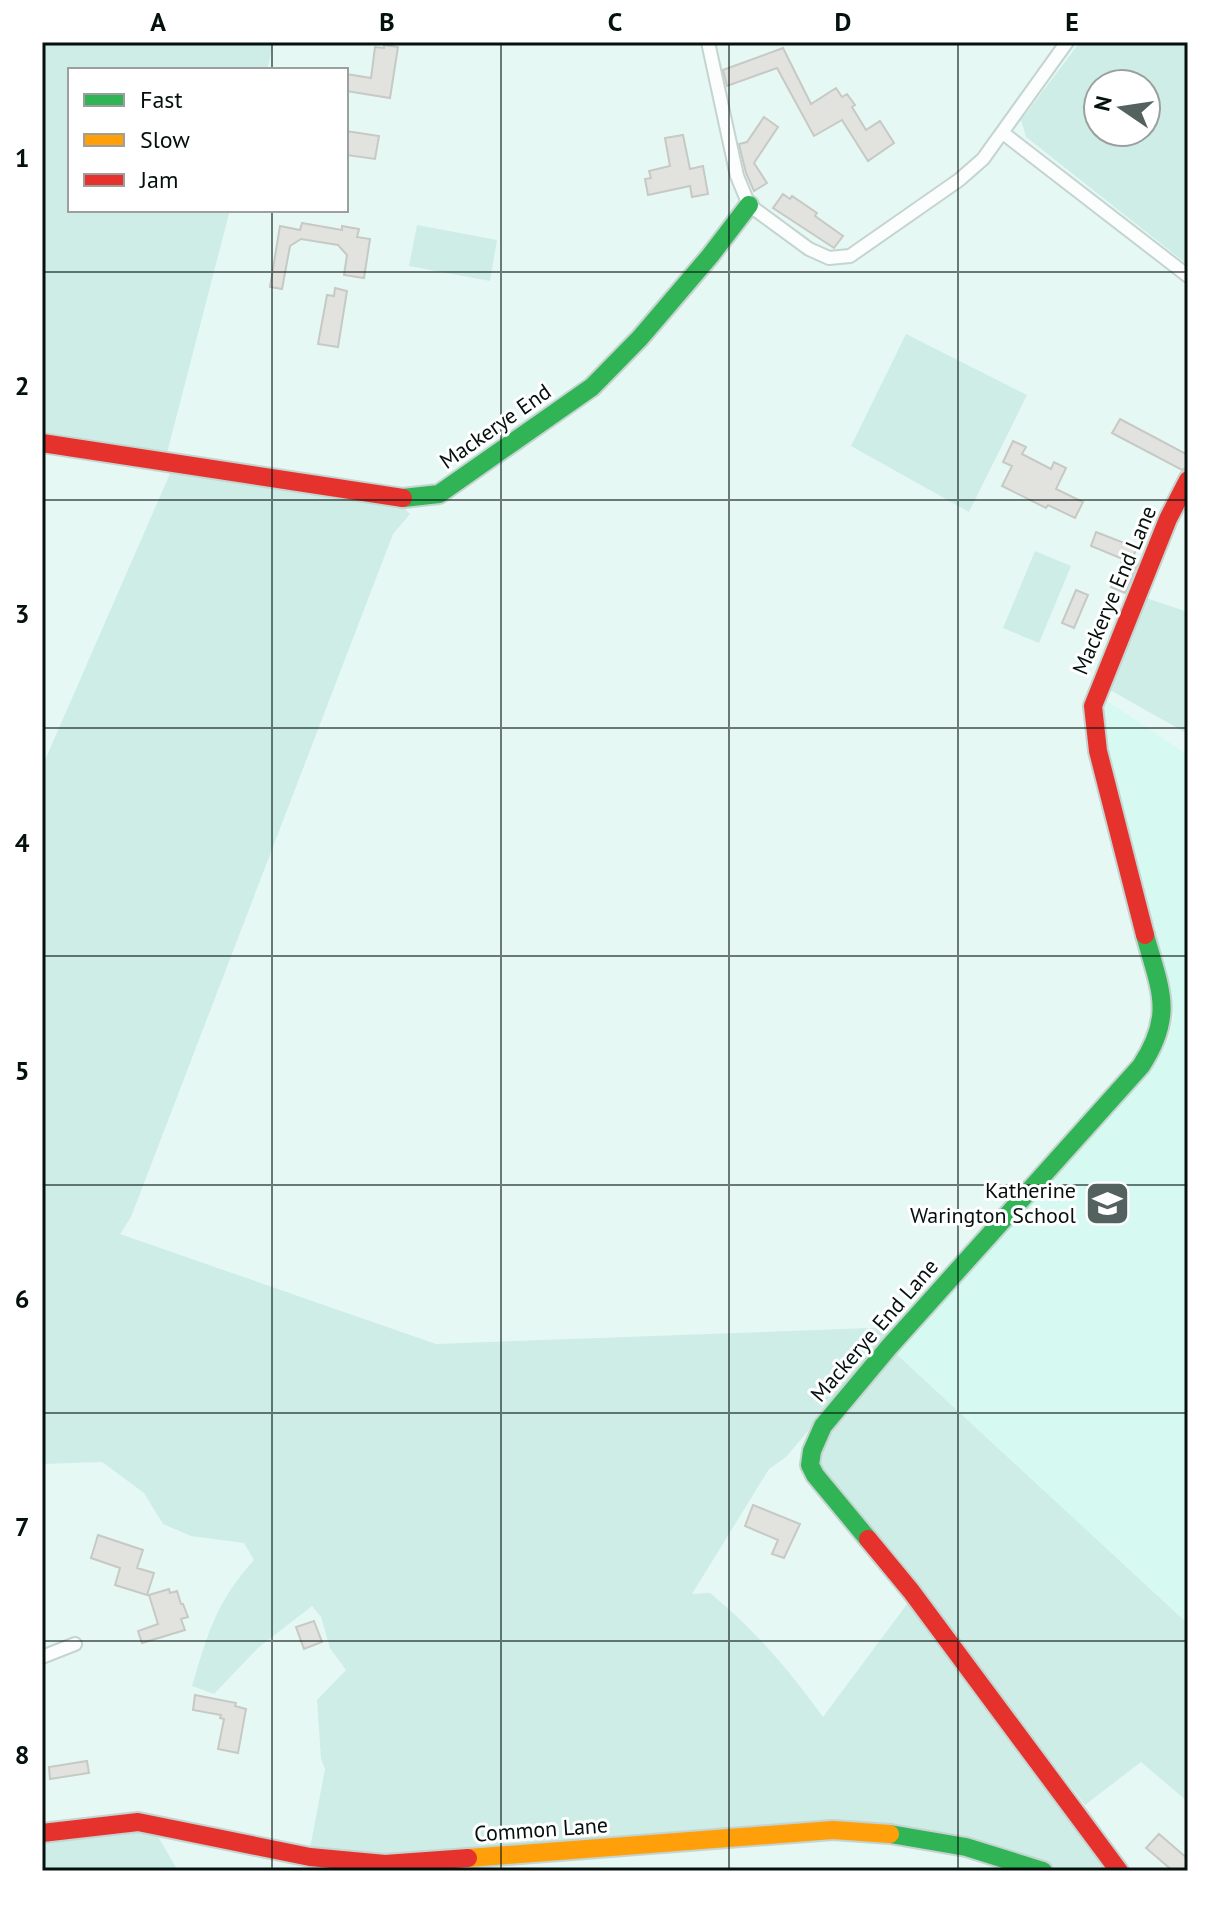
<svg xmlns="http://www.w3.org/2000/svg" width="1230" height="1913" font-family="'PT Sans',sans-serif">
	<rect width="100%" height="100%" fill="#e6f8f4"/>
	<path fill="#d6f9f1" d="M1106 700 1188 755V1624L893 1351 1158 1056 1169 1037 1174 1015 1171 1000 1106 746 1103 709Z"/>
	<path fill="#cdede6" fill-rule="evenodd" d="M42 42H274L267 70H70V210H230L167 453 42 434Z
		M1080 42H1188V265L1026 137 1021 120ZM1098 84H1146V132H1098Z
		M417 225 497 240 490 281 409 266Z
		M906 334 1027 395 969 512 851 446Z
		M172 469 401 505 410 514 393 534 131 1217 120 1234 436 1344 896 1327 786 1457 769 1469 692 1594 710 1593C756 1631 788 1669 823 1717L910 1600 1114 1871H1060L991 1846 912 1827 884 1824 784 1827 443 1853 381 1854 310 1848 325 1769 321 1759 317 1700 346 1670 330 1648 321 1617 312 1606 258 1648 214 1694 192 1686C208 1633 216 1602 254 1560L244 1543 191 1536 163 1524 144 1493 102 1462 42 1464V767Z
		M1035 551 1071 566 1039 643 1003 628Z
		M1146 598 1188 612V734L1110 690Z
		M893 1351 1188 1624V1802L1141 1762 1085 1805 944 1623 818 1469 821 1441Z
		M138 1822 156 1833 178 1871H42V1833Z"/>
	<path fill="#e2e3df" stroke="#c7c9c5" stroke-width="2" d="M384 45 398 47 390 98 346 91V74L371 78 375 47 384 48Z
		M783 48 811 104 836 88 842 97 847 94 855 105 852 107 866 130 880 121 894 143 868 161 842 120 814 136 777 68 727 86 723 70Z
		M764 117 778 127 754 163 767 183 754 191 746 173 739 144 747 142Z
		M346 131 379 136 375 159 346 155Z
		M683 135 690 169 703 166 708 194 692 197 690 186 648 195 645 179 651 178 649 171 670 166 665 138Z
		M783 194 790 199 792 196 817 213 815 216 843 236 834 248 773 208Z
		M302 223 342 230V226L359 229 357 237 370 239 364 278 344 275 347 255 338 245 301 239 290 246 282 289 270 287 280 226 300 230Z
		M335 288 347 291 338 347 318 344 327 295 334 296Z
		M1120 419 1188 455 1186 468 1182 470 1112 433Z
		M1013 441 1026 447 1022 454 1051 469 1054 462 1066 468 1056 489 1083 502 1075 518 1048 505 1046 508 1002 486 1012 466 1003 462Z
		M1096 532 1137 548 1131 561 1137 564 1125 593 1111 587 1123 559 1091 546Z
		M1076 590 1088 595 1074 628 1062 623Z
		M753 1505 800 1524 784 1558 772 1554 778 1540 745 1526Z
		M98 1535 143 1550 137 1568 154 1573 147 1595 115 1585 120 1568 91 1558Z
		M169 1589 170 1593 177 1591 181 1604H183L188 1617 181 1619 185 1630 142 1643 138 1631 158 1624 149 1595Z
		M314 1621 322 1642 304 1649 296 1627Z
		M195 1695 236 1703 235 1706 246 1709 238 1753 218 1749 224 1719 220 1718 221 1715 193 1710Z
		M87 1761 89 1773 50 1779 49 1767Z
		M1159 1834 1188 1859V1865L1183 1871H1173L1146 1848Z"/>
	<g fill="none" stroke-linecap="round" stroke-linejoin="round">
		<defs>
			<path id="street" d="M708 42 737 176 749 205 809 249 829 258 850 256 959 180 983 159 1067 42
				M1003 133 1188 276
				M42 1657 75 1644"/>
			<path id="fast" d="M403 498 439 494 592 387 640 338 710 256 749 205
				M868 1539 815 1475 810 1465 812 1451 823 1426 889 1347 1141 1066C1175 1014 1160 990 1145 935
				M890 1834 966 1847 1043 1871"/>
			<path id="slow" d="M468 1858 833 1830 890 1834"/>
			<path id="jam" d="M42 443 403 498
				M1145 935 1098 751 1093 706 1168 519 1188 480
				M868 1539 911 1591 1119 1871
				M42 1833 138 1822 310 1857 385 1864 468 1858"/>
		</defs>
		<use href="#street" stroke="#c4d4d0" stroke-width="16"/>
		<use href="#fast" stroke="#c4d4d0" stroke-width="22"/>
		<use href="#slow" stroke="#c4d4d0" stroke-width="22"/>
		<use href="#jam" stroke="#c4d4d0" stroke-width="22"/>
		<use href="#street" stroke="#fbfefd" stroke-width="12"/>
		<use href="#fast" stroke="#30b455" stroke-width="18"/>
		<use href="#slow" stroke="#ff9f0a" stroke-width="18"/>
		<use href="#jam" stroke="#e5322d" stroke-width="18"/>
	</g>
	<path fill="none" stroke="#04110e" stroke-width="2" stroke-opacity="0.55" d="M272 42V70M501 42V1871M729 42V1871M958 42V1871M272 210V1871M42 272H1188M42 500H1188M42 728H1188M42 956H1188M42 1185H1188M42 1413H1188M42 1641H1188"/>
	<defs>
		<symbol id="school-square" viewBox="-11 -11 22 22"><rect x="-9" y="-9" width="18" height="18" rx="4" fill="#53625e" stroke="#fff"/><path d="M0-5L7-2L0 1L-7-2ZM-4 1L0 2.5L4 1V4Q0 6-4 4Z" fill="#fff"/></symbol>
	</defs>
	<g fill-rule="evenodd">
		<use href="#school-square" x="1082" y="1178" width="51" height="51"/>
	</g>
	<g text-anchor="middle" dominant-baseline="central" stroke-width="6" stroke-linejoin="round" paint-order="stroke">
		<g font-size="22" fill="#04110e" stroke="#fff">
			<text transform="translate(495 426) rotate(-35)">Mackerye End</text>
			<text transform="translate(1114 590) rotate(-67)">Mackerye End Lane</text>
			<text transform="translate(874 1330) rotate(-49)">Mackerye End Lane</text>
			<text transform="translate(541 1829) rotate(-4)">Common Lane</text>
		</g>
		<g font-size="22" fill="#04110e" stroke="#fff" text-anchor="end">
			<text x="1076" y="1190">Katherine<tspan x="1076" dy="25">Warington School</tspan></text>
		</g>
	</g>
	<rect width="1230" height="1913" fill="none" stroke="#ffffff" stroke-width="88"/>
	<rect x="68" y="68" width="280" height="144" fill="#ffffff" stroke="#9ba09f" stroke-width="2"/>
	<rect x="84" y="94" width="40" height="12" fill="#30b455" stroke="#9ba09f" stroke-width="2"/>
	<text x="140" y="108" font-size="24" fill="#04110e">Fast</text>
	<rect x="84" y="134" width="40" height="12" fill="#ff9f0a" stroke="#9ba09f" stroke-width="2"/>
	<text x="140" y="148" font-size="24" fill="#04110e">Slow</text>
	<rect x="84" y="174" width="40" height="12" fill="#e5322d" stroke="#9ba09f" stroke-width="2"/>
	<text x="140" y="188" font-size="24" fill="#04110e">Jam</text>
	<g transform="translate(1122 108) rotate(283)"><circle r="38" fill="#ffffff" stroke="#9ba09f" stroke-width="2"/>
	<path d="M0-6L14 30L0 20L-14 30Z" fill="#53625e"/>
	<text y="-12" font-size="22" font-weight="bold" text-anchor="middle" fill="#04110e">N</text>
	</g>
	<rect x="44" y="44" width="1142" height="1825" fill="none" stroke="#04110e" stroke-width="3"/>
	<g font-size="26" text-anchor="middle" font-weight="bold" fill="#04110e">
		<text x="158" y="31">A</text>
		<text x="387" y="31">B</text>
		<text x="615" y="31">C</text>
		<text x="843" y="31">D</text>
		<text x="1072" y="31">E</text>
		<text x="22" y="167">1</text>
		<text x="22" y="395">2</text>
		<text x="22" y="623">3</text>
		<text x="22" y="852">4</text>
		<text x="22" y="1080">5</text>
		<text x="22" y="1308">6</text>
		<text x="22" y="1536">7</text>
		<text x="22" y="1764">8</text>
	</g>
</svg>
